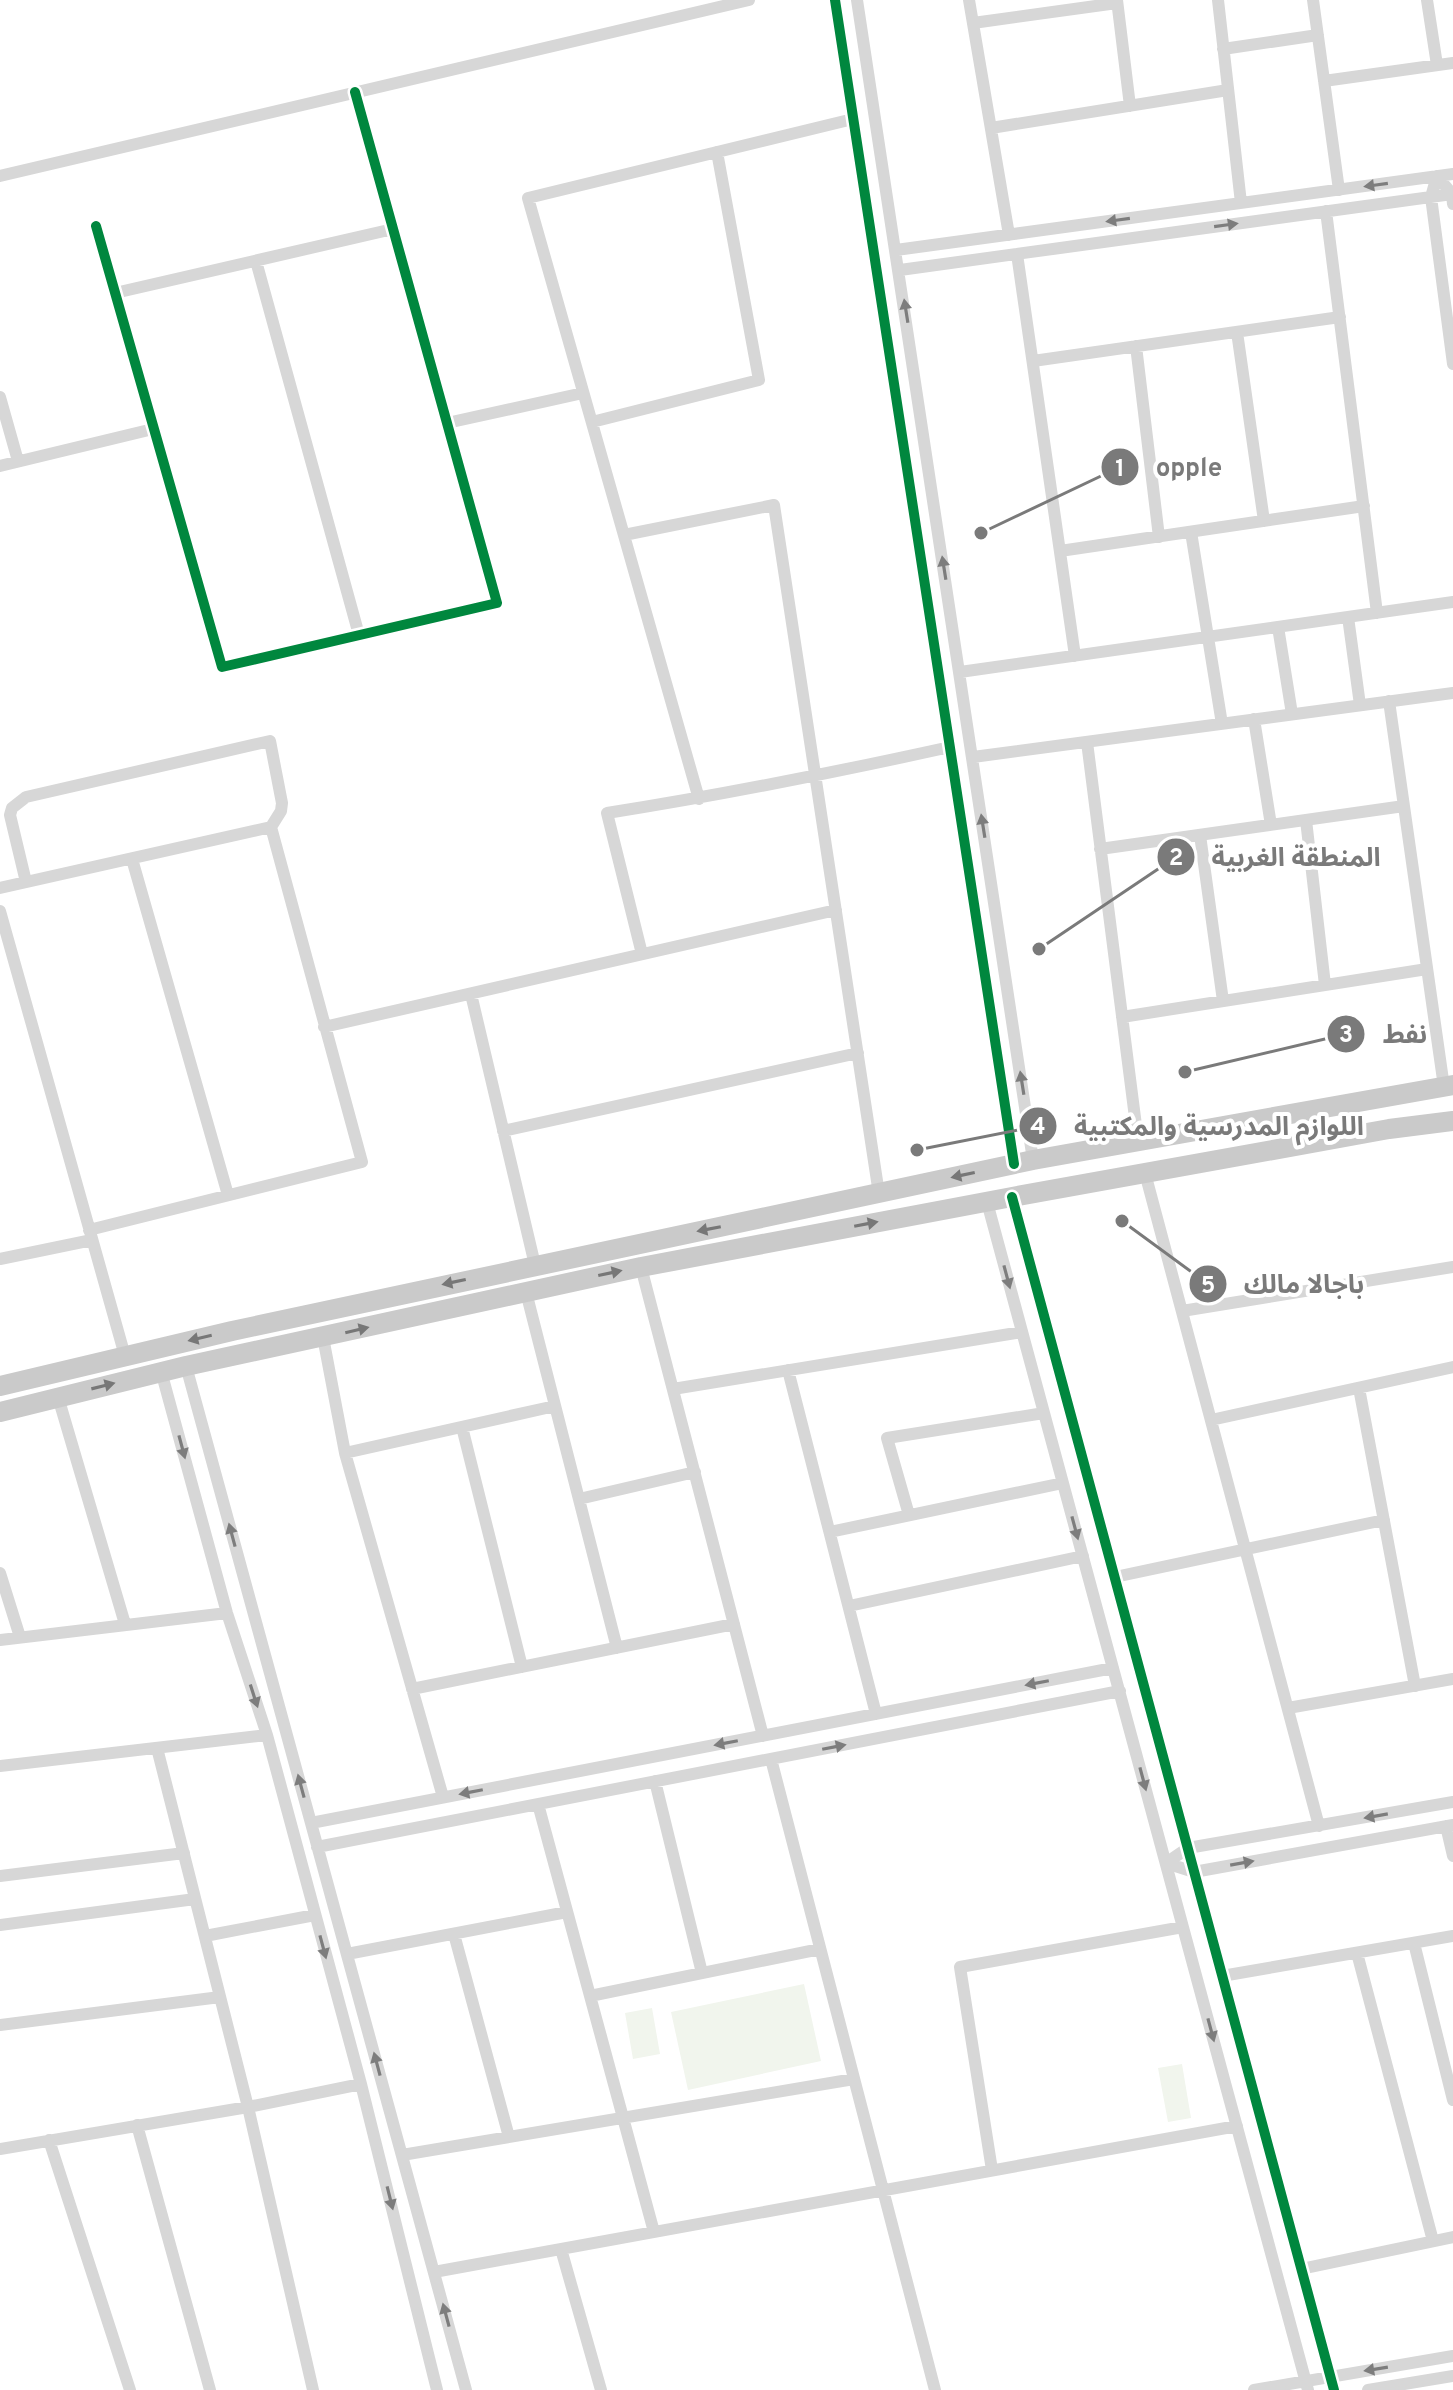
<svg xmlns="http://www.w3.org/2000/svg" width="1453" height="2390" font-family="Overpass,'Noto Sans Arabic',sans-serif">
	<rect width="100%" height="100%" fill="#fff"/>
	<path fill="#f1f5ed" d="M804 1984 821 2061 688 2090 671 2012Z
		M652 2008 660 2054 633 2059 625 2013Z
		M1182 2064 1191 2118 1168 2122 1158 2068Z"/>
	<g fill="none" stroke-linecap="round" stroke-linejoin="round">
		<path stroke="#d7d7d7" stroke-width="12" d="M835 0 1014 1164
			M857 0 1033 1160
			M969 0 1009 235
			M1117 0 1130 106
			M1218 0 1241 203
			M1313 0 1339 190
			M1427 0 1437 65
			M973 23 1117 3
			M1223 49 1318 35
			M1324 81 1453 63
			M991 128 1228 90
			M0 176 749 0
			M1453 204 1452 194 1437 176 1431 197 1453 364
			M1326 211 1377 613
			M96 226 222 667 497 603 355 92
			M896 250 1453 174
			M1017 254 1075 656
			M256 261 359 635
			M900 270 1453 194
			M115 293 393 229
			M1237 332 1264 521
			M1136 346 1159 537
			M1033 361 1340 317
			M0 397 18 461
			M592 422 759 380 717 152
			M447 423 583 393
			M0 466 153 429
			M1191 532 1222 724
			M624 535 774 505 879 1194
			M1060 551 1364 506
			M1348 617 1360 705
			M1278 627 1292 714
			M960 672 1453 602
			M1389 701 1444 1087
			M1254 719 1271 825
			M1087 742 1138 1141
			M973 757 1453 693
			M699 799 528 198 853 119
			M1306 820 1325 985
			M1200 835 1223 1001
			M1100 849 1404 806
			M132 859 228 1195
			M26 882 10 815 12 808 26 797 270 741 282 803 281 811 271 827
			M0 888 271 827 362 1162 89 1230
			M0 911 125 1356
			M642 954 607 813C722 795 836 772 950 747
			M471 994 535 1265
			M1122 1017 1427 969
			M324 1027 836 910
			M503 1131 858 1053
			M1145 1173 1319 1826
			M1012 1197 1334 2390
			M987 1202 1308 2390
			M0 1259 92 1240
			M641 1267 763 1736
			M526 1292 617 1648
			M1182 1311 1453 1267
			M323 1337 345 1453 443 1797
			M186 1366 466 2390
			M788 1370 876 1714
			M161 1371 227 1613 267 1735 361 2084 437 2390
			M1359 1388 1415 1686
			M673 1389 1022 1332
			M58 1397 125 1624
			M1211 1420 1453 1367
			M462 1427 522 1667
			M345 1453 555 1406
			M579 1499 695 1472
			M909 1515 887 1438 1044 1413
			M830 1532 1063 1483
			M0 1573 20 1637
			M1115 1577 1384 1520
			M849 1606 1083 1556
			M0 1640 227 1613
			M412 1689 734 1624
			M1288 1708 1453 1679
			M157 1748 248 2107 313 2390
			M771 1759 935 2390
			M0 1766 267 1735
			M655 1781 702 1973
			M538 1804 654 2232
			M311 1823 1113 1668
			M1446 1826 1453 1856
			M317 1847 1120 1691
			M1166 1863 1188 1848 1453 1802
			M1166 1863 1194 1872 1453 1825
			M0 1876 184 1853
			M0 1925 195 1899
			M454 1934 509 2137
			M205 1936 315 1915
			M1414 1943 1453 2100
			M1357 1953 1433 2241
			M347 1954 567 1912
			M1222 1976 1453 1936
			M590 1996 820 1949
			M0 2025 220 1997
			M137 2125 210 2390
			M49 2140 130 2390
			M0 2149 248 2107 361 2084
			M402 2155 854 2079
			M992 2170 960 1967 1183 1927
			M561 2249 601 2390
			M1301 2269 1453 2237
			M434 2272 1237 2126
			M1254 2390 1453 2356
			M1368 2390 1453 2376"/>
		<path stroke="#cacaca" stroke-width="20" d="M0 1386 232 1331 1033 1160 1453 1085
			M0 1412 186 1366 641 1267 1012 1197 1389 1129 1453 1121"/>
		<defs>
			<path id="cycleway" d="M835 0 1014 1164
				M96 226 222 667 497 603 355 92
				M1012 1197 1334 2390"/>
		</defs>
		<use href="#cycleway" stroke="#fff" stroke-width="15"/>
		<use href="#cycleway" stroke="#00873e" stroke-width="10"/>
	</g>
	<defs><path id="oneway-solid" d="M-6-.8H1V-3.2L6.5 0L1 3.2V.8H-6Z" transform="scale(2)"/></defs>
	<g fill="#7d7d7d">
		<use href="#oneway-solid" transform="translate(1376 185) rotate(172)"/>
		<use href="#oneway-solid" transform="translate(1118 220) rotate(172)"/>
		<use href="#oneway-solid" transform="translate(1226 225) rotate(-8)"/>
		<use href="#oneway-solid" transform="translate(906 311) rotate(-99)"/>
		<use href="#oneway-solid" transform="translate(944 568) rotate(-99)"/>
		<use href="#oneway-solid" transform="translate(983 826) rotate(-99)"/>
		<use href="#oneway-solid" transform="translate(1022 1083) rotate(-99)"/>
		<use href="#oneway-solid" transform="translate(1007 1277) rotate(75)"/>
		<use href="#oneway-solid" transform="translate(182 1447) rotate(75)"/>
		<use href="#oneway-solid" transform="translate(1075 1528) rotate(75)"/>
		<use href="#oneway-solid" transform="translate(232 1535) rotate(-105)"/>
		<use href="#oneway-solid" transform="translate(1037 1683) rotate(169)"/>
		<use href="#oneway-solid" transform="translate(254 1696) rotate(72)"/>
		<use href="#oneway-solid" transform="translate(726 1743) rotate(169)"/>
		<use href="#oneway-solid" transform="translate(834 1747) rotate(-11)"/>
		<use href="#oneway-solid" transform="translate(1143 1779) rotate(75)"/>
		<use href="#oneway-solid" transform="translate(301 1786) rotate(-105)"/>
		<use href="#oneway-solid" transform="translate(471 1792) rotate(169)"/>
		<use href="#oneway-solid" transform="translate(1376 1816) rotate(170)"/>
		<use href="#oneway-solid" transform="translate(1242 1863) rotate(-10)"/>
		<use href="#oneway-solid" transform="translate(323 1947) rotate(75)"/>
		<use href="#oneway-solid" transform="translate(1211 2030) rotate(75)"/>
		<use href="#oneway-solid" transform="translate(377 2064) rotate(-105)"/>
		<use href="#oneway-solid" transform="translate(390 2198) rotate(76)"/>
		<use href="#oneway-solid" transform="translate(446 2315) rotate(-105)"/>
		<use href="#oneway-solid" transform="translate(1376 2369) rotate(171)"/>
	</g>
	<g fill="#777">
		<use href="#oneway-solid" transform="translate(963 1175) rotate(168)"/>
		<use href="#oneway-solid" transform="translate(866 1224) rotate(-11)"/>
		<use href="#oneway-solid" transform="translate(709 1229) rotate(169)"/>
		<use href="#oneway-solid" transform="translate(610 1273) rotate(-12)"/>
		<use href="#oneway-solid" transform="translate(454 1282) rotate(168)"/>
		<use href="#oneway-solid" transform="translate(357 1330) rotate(-13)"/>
		<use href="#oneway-solid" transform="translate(200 1338) rotate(167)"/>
		<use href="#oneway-solid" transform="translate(103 1386) rotate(-14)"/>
	</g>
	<path fill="none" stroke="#7a7a7a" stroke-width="3" d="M981 533L1120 467M1039 949L1176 857M1185 1072L1346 1034M917 1150L1038 1126M1122 1221L1208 1284"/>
	<g fill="#7a7a7a" stroke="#fff" stroke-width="3">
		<circle cx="981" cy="533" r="8"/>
		<circle cx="1039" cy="949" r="8"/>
		<circle cx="1185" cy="1072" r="8"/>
		<circle cx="917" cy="1150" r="8"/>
		<circle cx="1122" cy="1221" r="8"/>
		<circle cx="1120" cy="467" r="20"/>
		<circle cx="1176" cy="857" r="20"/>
		<circle cx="1346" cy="1034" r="20"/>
		<circle cx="1038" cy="1126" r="20"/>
		<circle cx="1208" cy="1284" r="20"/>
	</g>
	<g font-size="24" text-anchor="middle" font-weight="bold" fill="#fff">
		<text x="1120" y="476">1</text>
		<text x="1176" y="865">2</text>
		<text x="1346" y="1042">3</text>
		<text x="1038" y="1134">4</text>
		<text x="1208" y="1293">5</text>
	</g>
	<g font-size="26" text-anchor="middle" font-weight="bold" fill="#7a7a7a" stroke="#fff" stroke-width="8" stroke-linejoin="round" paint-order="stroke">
		<text x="1189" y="476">opple</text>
		<text x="1296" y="866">المنطقة الغربية</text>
		<text x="1405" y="1043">نفط</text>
		<text x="1219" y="1135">اللوازم المدرسية والمكتبية</text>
		<text x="1304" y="1293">باجالا مالك</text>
	</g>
</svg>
